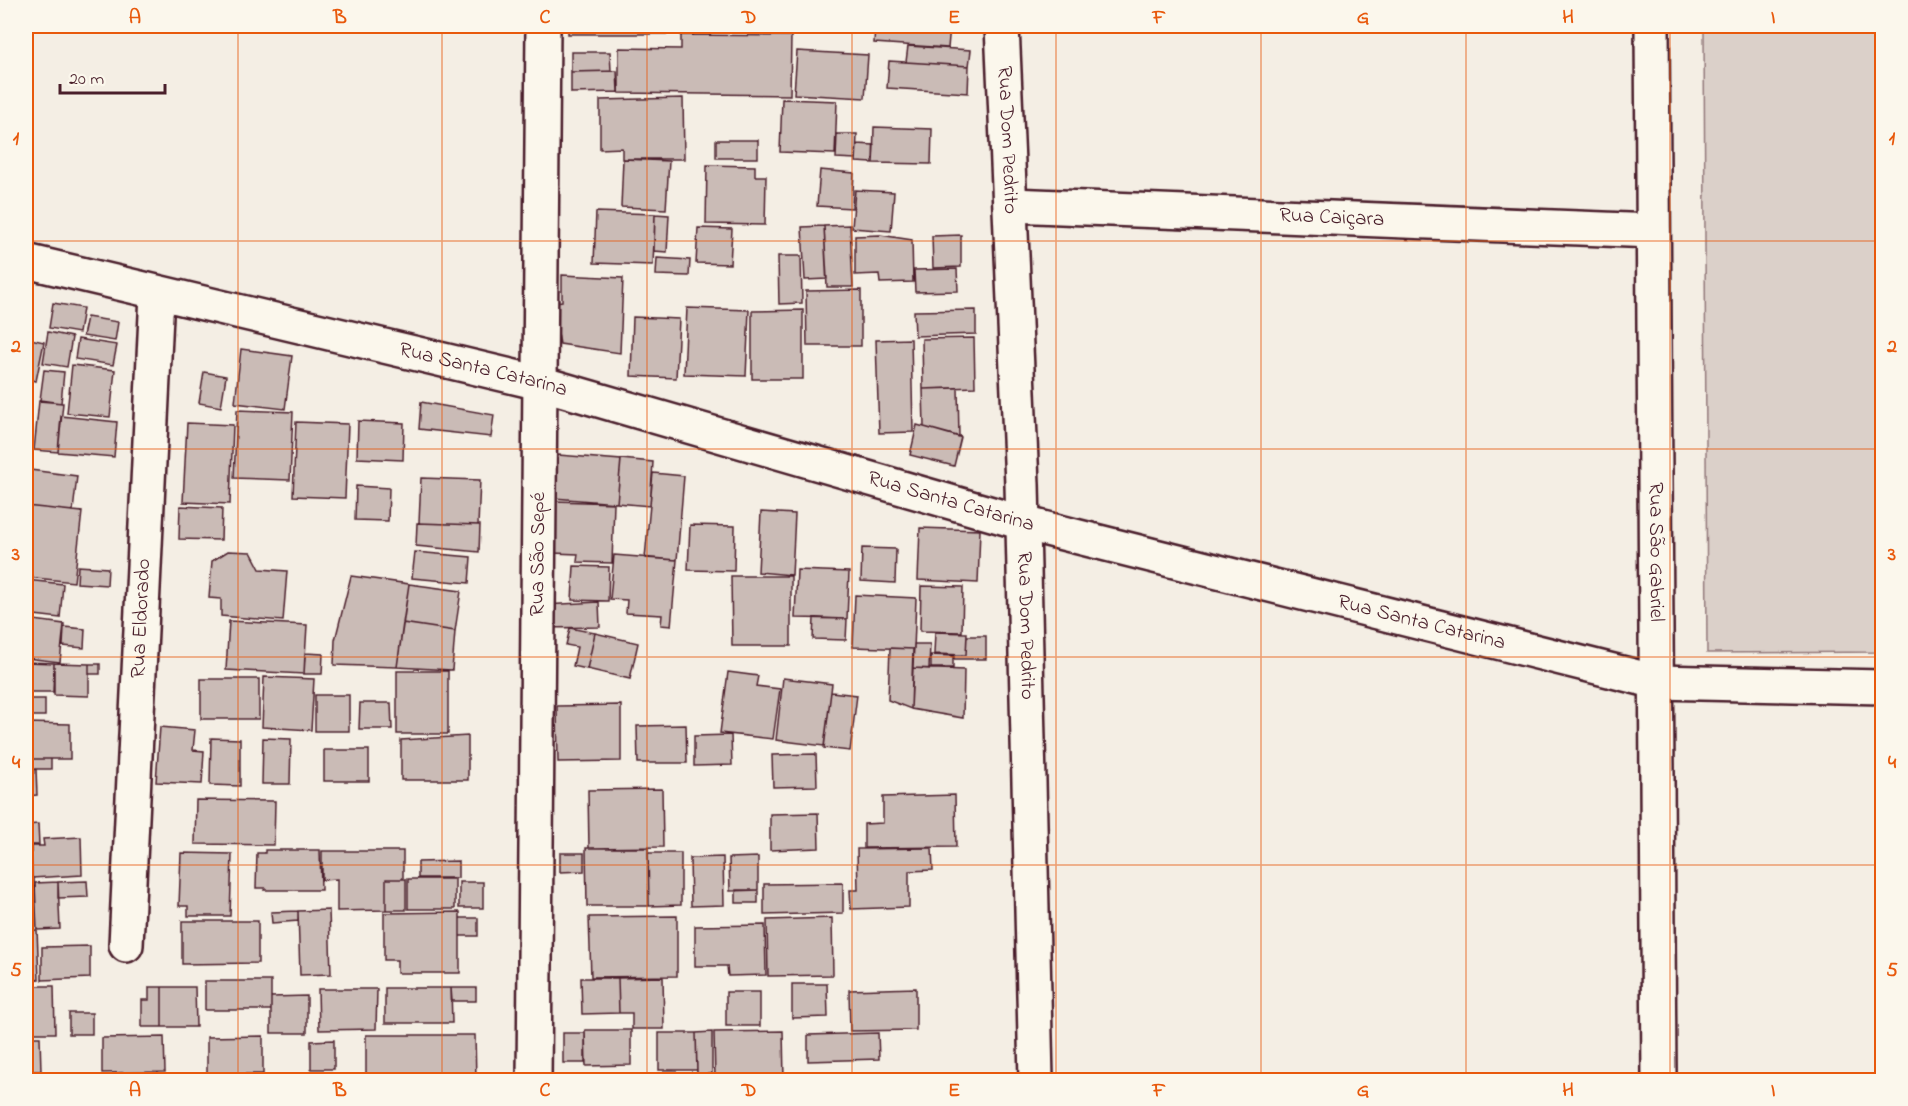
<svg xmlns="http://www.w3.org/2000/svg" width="1908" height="1106" font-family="'Indie Flower',sans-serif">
	<rect width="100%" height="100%" fill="#f4eee4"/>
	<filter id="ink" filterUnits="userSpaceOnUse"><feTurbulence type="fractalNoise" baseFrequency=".0167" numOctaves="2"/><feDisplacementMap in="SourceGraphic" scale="12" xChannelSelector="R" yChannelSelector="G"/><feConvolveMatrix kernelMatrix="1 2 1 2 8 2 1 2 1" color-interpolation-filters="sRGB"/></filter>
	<g filter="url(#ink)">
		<path fill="#dbd0c9" stroke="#92787a" stroke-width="1.5" d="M1704 26H1882V652L1707 653Z"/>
		<path fill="#cabbb6" stroke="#4a1f2b" stroke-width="1.5" d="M568 26H664V34H568Z
			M664 26H690V34H664Z
			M812 26H868V33L811 30Z
			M875 26H950L948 48 874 43Z
			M681 35 791 36 790 95 619 93V48L681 49Z
			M908 46 971 50 969 66 906 62Z
			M797 51 868 55 865 98 794 94Z
			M571 52H610L611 71 571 72Z
			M889 61 969 66 968 93 887 88Z
			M617 71 618 92 571 93V72Z
			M683 98 684 159H622V148L600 149V100Z
			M782 99 837 101 835 154 780 152Z
			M874 127 932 129 931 164 873 163Z
			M837 134H857L856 159 836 158Z
			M716 140H758V158H716Z
			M857 144 874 145 873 163 856 162Z
			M623 159 669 161 666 209 621 207Z
			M707 165 755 166V176H766L765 225 706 224Z
			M820 170 854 173 852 208 817 206Z
			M855 190 894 192 891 231 852 228Z
			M596 212 655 214 653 265 594 263Z
			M655 214 669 215 667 252 654 251Z
			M850 225 853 287H827L824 226Z
			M824 226 827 279 805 280 802 227Z
			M698 228 732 229 730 264 696 263Z
			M880 235 912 240 913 282 880 283 879 274 855 275V236Z
			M961 235V267L933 268 932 236Z
			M778 256H801L802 303 779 304Z
			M657 258 690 260 689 276 656 275Z
			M957 269 958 291 915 292 914 270Z
			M562 275 623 278 620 353 560 344 553 302 562 301Z
			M861 290V346H807L806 291Z
			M53 303 83 308 79 333 49 328Z
			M687 308 749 310 746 376 684 374Z
			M803 310V379H752V311Z
			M976 310V334L915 336 914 311Z
			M87 317 118 322 115 341 83 336Z
			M633 317 679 319 676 378 631 376Z
			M48 332 72 337 67 367 43 363Z
			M26 338 44 342 36 381 26 379Z
			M974 338 975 387 923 389 922 339Z
			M78 339 117 345 113 365 75 359Z
			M911 339 913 432 879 433 876 340Z
			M241 349 292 356 285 409 235 403Z
			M72 365 115 370 110 417 67 413Z
			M44 370 64 372 61 403 40 400Z
			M204 372 226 376 221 407 199 403Z
			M958 388 959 437 924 427 923 389Z
			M39 401 63 403 58 452 34 450Z
			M421 402 494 415 491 437 419 429Z
			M237 410 293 412 290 480 234 478Z
			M61 416 117 422 114 457 58 452Z
			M358 421 404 423 403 460 357 458Z
			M296 422 348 424 345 498 293 496Z
			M187 423 233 425 230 504 183 502Z
			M917 425 961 437 954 466 910 455Z
			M558 455 621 460 617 503 554 498Z
			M621 459 653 462 650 506 617 503Z
			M30 470 77 476 73 511 26 506Z
			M653 473 684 476 677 560 645 558Z
			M421 478 480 480 478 525 419 523Z
			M356 486 389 488 388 521 355 520Z
			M555 501 614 503 612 563 577 562 578 554 553 553Z
			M26 506 82 512 74 582 26 577Z
			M180 506 222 508 221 540 179 539Z
			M761 512 795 514 792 575 758 572Z
			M417 523 480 525 479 552 416 546Z
			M690 525 735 526 734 571 688 570Z
			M920 528 980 530 978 583 918 580Z
			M862 548 896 549 895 583 861 581Z
			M228 551 251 552 260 569 287 571 283 621 221 616V599L209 598 212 561Z
			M415 552 471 557 469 583 412 578Z
			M614 555 677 560 671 626 661 625 662 615 626 613 627 600 610 599Z
			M78 566 108 568 107 585 77 583Z
			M574 566 609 567 608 601 572 600Z
			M797 570 849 572 847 619 795 618Z
			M351 576 409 584 397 667 334 665 335 640Z
			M731 576H791V646H732Z
			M26 580 63 584 60 618 26 614Z
			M409 584 461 591 455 631 403 623Z
			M921 586 963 587 962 632 920 631Z
			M855 595 916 598 914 649 853 647Z
			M599 602 600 627 545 628 544 605Z
			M814 618 847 619 846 640 813 639Z
			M26 619 64 624 60 662 26 658Z
			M229 621 307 625 304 674 226 670Z
			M403 623 455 631 452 670 397 667Z
			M64 627 85 629 84 648 63 646Z
			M570 628 595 633 587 669 573 666 577 647 566 645Z
			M935 632 967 633 966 655 934 654Z
			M595 633 638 643 630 679 587 669Z
			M967 636H986V659H954V655H966Z
			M914 644H930L929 669 913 668Z
			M890 648 913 649 911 709 888 700Z
			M305 653 323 654 322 674H304Z
			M931 655 953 656V668H931Z
			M26 662 54 663 53 692H26Z
			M54 663 89 664V696L54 695Z
			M89 664H100V674H89Z
			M913 668 964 670 963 718 911 709Z
			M397 671H448V734H397Z
			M728 672 758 676 756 686 780 689 773 739 720 733Z
			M264 677 314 679 311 730 262 727Z
			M783 678 832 684 824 746 776 740Z
			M201 679H259V719H201Z
			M831 692 857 695 850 751 824 748Z
			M315 695H349V731H315Z
			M26 699H45V716H26Z
			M360 703H391L392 729H359Z
			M621 705V761L558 762 557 706Z
			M26 723 70 724V759H26Z
			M686 725 687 763H638L637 726Z
			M160 727 195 730 193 750 204 751 202 784 156 782Z
			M731 735 732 765 694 766V736Z
			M468 736V780H401V740Z
			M211 738 240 739V786L210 785Z
			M263 738 291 739 290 784H262Z
			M324 750H369V781H324Z
			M816 754 817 786 773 787 772 755Z
			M26 759H51V769H26Z
			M36 769 37 795 26 796V770Z
			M662 789 663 847 589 848 588 790Z
			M955 795 956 847 864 848V824L883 823V797Z
			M196 800 275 801 274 845 195 844Z
			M818 813 819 848 770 850V814Z
			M38 824 39 845H27L29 877H26V825Z
			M81 837 82 875 32 878 31 846H44L43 839Z
			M586 848H648L649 906H587Z
			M932 848 933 870 909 871V907L851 909 850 890H858L857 849Z
			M265 850H320L321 890H264L265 888H256L257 853H265Z
			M322 851H403V879H386V910L337 911V879L322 880Z
			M181 853 232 854 230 916H188V906H179Z
			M560 853H584V871L560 872Z
			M648 853H681V905L649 906Z
			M723 857 724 905 691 906 690 858Z
			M758 857V890L730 891 729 858Z
			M458 861V878H418V862Z
			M26 878H34L37 930 26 931Z
			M386 879H406V910H386Z
			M408 879H455V909H408Z
			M87 881 88 897 58 898V882Z
			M58 882 60 929 37 930 35 883Z
			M459 882H483V908H459Z
			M843 883V913L764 915V884Z
			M736 890H758V903H736Z
			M329 910 331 974 300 975 298 911Z
			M298 911V921L272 923 271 912Z
			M460 912V973H397V960H384V913Z
			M677 916V976L591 977 589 917Z
			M460 918H478V936H460Z
			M832 918 833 975 768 976 767 920Z
			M182 921H258V963L182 964Z
			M765 925 766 975 728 976 727 966H695V926Z
			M37 930 39 979 26 980V931Z
			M90 946V978L42 980V947Z
			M663 977 664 1029H632V1013H619L618 978Z
			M581 978H618L619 1013 582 1014Z
			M205 981H271V1010H205Z
			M792 984H827L828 1017 792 1018Z
			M26 986H54L55 1033H26Z
			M149 987H162V1027H142V1000H149Z
			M162 987H195L196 1027H162Z
			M385 988H451L452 1023H385Z
			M451 988H476V1001H452Z
			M916 988V1030L850 1031 849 990Z
			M318 989H377L376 1029 319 1030Z
			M726 992H760V1026H726Z
			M307 996V1033H271V997Z
			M69 1013H92V1034H69Z
			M585 1030H631V1065L586 1066Z
			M783 1031 784 1080H715L714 1032Z
			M712 1032V1074H697L696 1033Z
			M563 1033H585V1063H563Z
			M659 1033H696L697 1070H659Z
			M878 1033 879 1059 808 1061V1035Z
			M366 1035H475L476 1080 366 1079Z
			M263 1036V1074H207V1037Z
			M26 1037H40L41 1071H26Z
			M164 1037 165 1072 102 1073V1038Z
			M334 1040V1069H311V1041Z
			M48 1076 93 1078V1080H48Z
			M265 1076V1080H213V1077Z"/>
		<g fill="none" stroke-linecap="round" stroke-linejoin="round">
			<defs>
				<g id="minor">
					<path id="s1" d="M1002 26 1022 484 1036 1080"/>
					<path id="s2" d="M1652 26 1659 1080"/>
					<path id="s3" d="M1011 205 1653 231"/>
					<path id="s4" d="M26 261 540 383 1023 523 1657 682 1882 687"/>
					<path id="s5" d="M126 945 157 294"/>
					<path id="s6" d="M534 1080 543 26"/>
				</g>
			</defs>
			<use href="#minor" stroke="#4a1f2b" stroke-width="38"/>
			<use href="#minor" stroke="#fbf7ec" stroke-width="33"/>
		</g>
	</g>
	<path fill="none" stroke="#e8590c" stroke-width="1.5" stroke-opacity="0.55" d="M238 26V1080M442 26V1080M647 26V1080M852 26V1080M1056 26V1080M1261 26V1080M1466 26V1080M1670 26V1080M26 241H1882M26 449H1882M26 657H1882M26 865H1882"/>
	<g text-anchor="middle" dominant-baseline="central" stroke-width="4.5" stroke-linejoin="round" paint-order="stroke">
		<g font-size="21" fill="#4a1f2b" stroke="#fbf7ec">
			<text stroke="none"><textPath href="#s1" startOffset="114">Rua Dom Pedrito</textPath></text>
			<text stroke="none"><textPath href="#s3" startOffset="321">Rua Caiçara</textPath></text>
			<text stroke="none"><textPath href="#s4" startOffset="470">Rua Santa Catarina</textPath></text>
			<text stroke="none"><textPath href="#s4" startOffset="956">Rua Santa Catarina</textPath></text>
			<text stroke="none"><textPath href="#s6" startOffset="526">Rua São Sepé</textPath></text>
			<text stroke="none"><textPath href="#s2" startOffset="526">Rua São Gabriel</textPath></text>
			<text stroke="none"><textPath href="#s5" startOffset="327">Rua Eldorado</textPath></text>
			<text stroke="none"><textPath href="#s4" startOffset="1442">Rua Santa Catarina</textPath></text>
			<text stroke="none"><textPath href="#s1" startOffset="600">Rua Dom Pedrito</textPath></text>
		</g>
	</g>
	<rect width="1908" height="1106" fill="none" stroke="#fbf7ec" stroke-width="66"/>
	<path d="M60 84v9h105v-9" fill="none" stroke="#4a1f2b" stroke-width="3"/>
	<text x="69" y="84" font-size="18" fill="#4a1f2b" stroke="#fbf7ec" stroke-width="4.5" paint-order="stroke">20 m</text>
	<rect x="33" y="33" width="1842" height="1040" fill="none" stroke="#e8590c" stroke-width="2"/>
	<g font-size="20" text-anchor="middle" font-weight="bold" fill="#e8590c">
		<text x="135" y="23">A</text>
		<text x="340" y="23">B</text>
		<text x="545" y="23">C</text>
		<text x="749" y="23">D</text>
		<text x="954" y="23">E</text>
		<text x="1159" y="23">F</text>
		<text x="1363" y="23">G</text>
		<text x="1568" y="23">H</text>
		<text x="1773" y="23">I</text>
		<text x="16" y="144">1</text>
		<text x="1892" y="144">1</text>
		<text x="16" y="352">2</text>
		<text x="1892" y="352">2</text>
		<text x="16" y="560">3</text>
		<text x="1892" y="560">3</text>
		<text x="16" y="768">4</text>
		<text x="1892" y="768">4</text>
		<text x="16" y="976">5</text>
		<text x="1892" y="976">5</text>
		<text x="135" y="1096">A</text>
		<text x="340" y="1096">B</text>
		<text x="545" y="1096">C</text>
		<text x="749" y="1096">D</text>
		<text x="954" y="1096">E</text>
		<text x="1159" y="1096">F</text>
		<text x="1363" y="1096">G</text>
		<text x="1568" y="1096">H</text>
		<text x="1773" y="1096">I</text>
	</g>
</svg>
